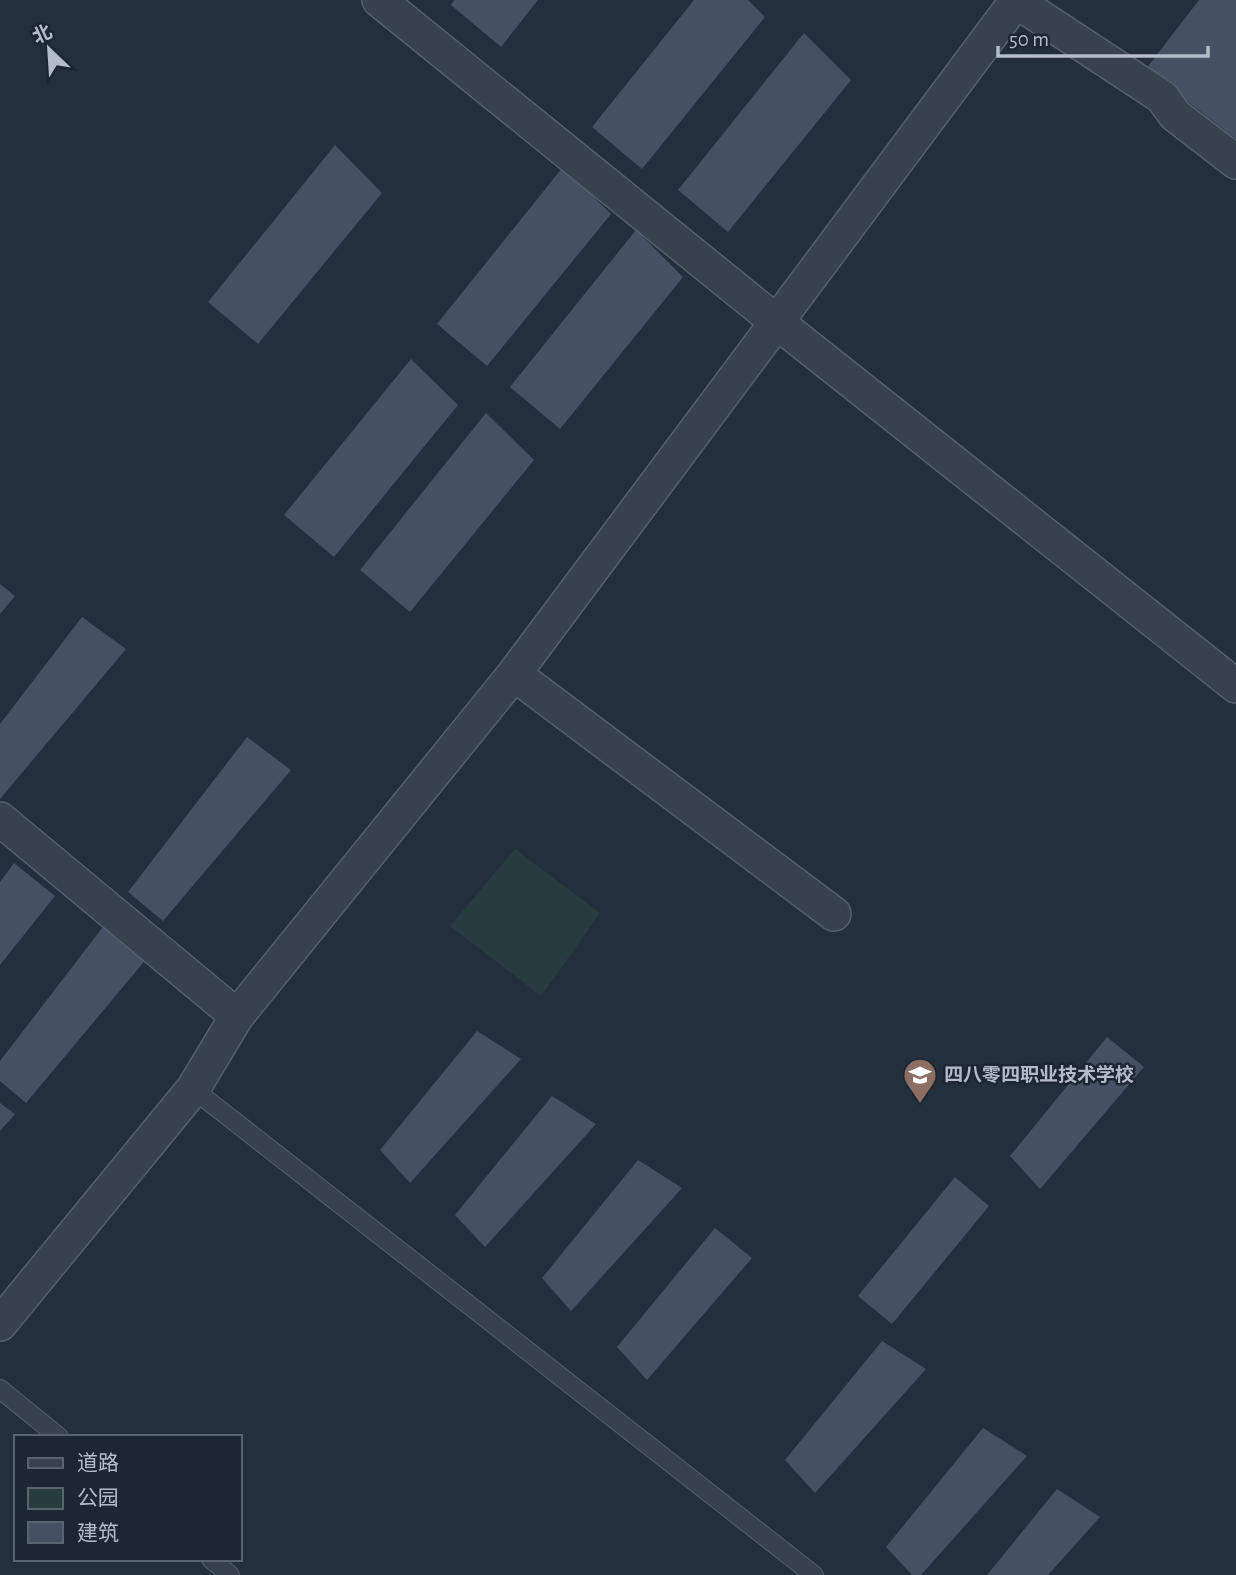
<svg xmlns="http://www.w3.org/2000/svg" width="1236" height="1575" font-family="'Alegreya Sans','Noto Sans SC',sans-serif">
	<rect width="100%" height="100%" fill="#242f3e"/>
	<path fill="#263c3f" d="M515 849 600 913 541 996 450 926Z"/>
	<path fill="#455162" d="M454 0H538L501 47 451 5Z
		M694 0H748L765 17 642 169 592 127Z
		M1199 0H1236V139L1146 69Z
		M804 33 851 80 728 232 678 190Z
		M335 145 382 193 258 344 208 302Z
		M563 167 611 214 487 366 437 324Z
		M636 230 683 277 560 429 510 387Z
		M411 359 458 405 334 557 284 515Z
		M486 413 534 460 410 612 360 570Z
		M0 584 15 596 0 614Z
		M82 617 126 649 0 799V724Z
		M247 737 291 770 163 921 128 892Z
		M14 863 55 896 0 965V882Z
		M109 919 153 951 26 1103 0 1081V1061Z
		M477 1031 521 1059 410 1183 380 1150Z
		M1107 1037 1144 1067 1040 1189 1010 1156Z
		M552 1096 596 1124 485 1247 455 1215Z
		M0 1103 15 1114 0 1131Z
		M638 1160 682 1188 571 1311 542 1278Z
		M955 1177 989 1206 892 1324 858 1296Z
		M715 1228 752 1258 647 1380 617 1347Z
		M882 1341 926 1369 815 1493 785 1460Z
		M983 1428 1027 1456 921 1575H912L886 1547Z
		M1057 1489 1100 1517 1048 1575H987Z"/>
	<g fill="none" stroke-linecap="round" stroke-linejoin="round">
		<defs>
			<path id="lane" d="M193 1089 814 1575
				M0 1389 59 1437
				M211 1559 230 1575"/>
			<path id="street" d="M379 0 778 323 1236 686
				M1016 1 1162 97 1175 115 1236 162
				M514 674 834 914
				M0 819 237 1016
				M0 1324 193 1089 237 1016 514 674 1017 0"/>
		</defs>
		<use href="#lane" stroke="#565f6c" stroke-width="20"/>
		<use href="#street" stroke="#565f6c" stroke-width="36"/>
		<use href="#lane" stroke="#38414e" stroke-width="18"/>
		<use href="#street" stroke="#38414e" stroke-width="33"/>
	</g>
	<defs>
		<symbol id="school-pin" viewBox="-11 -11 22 30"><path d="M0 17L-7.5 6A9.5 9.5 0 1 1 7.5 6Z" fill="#8d6e63" stroke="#1d2633"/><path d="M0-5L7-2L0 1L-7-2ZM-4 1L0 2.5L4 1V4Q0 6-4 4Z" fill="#fff"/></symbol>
	</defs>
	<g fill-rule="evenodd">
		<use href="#school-pin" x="901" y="1056" width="38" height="52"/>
	</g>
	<g text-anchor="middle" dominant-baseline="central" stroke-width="5" stroke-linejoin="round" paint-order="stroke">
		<g font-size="19" font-weight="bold" fill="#b4bcc9" stroke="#1d2633" text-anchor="start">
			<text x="944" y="1075">四八零四职业技术学校</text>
		</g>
	</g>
	<rect x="14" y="1435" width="228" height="126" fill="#1d2633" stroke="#59626f" stroke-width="2"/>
	<rect x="28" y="1458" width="35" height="10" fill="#38414e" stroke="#59626f" stroke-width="2"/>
	<text x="77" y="1470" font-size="21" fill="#b4bcc9">道路</text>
	<rect x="28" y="1488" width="35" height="21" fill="#263c3f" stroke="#59626f" stroke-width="2"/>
	<text x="77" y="1505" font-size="21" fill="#b4bcc9">公园</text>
	<rect x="28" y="1522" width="35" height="21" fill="#455162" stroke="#59626f" stroke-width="2"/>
	<text x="77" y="1540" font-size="21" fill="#b4bcc9">建筑</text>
	<g transform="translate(49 49) rotate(335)" stroke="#1d2633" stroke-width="5" paint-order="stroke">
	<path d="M0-5L12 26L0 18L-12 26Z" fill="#b4bcc9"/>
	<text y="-10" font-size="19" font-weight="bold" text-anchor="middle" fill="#b4bcc9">北</text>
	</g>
	<path d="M998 46v10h210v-10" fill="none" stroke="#b4bcc9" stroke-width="3.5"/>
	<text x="1009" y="46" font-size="21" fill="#b4bcc9" stroke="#1d2633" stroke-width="5" paint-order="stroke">50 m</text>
</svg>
